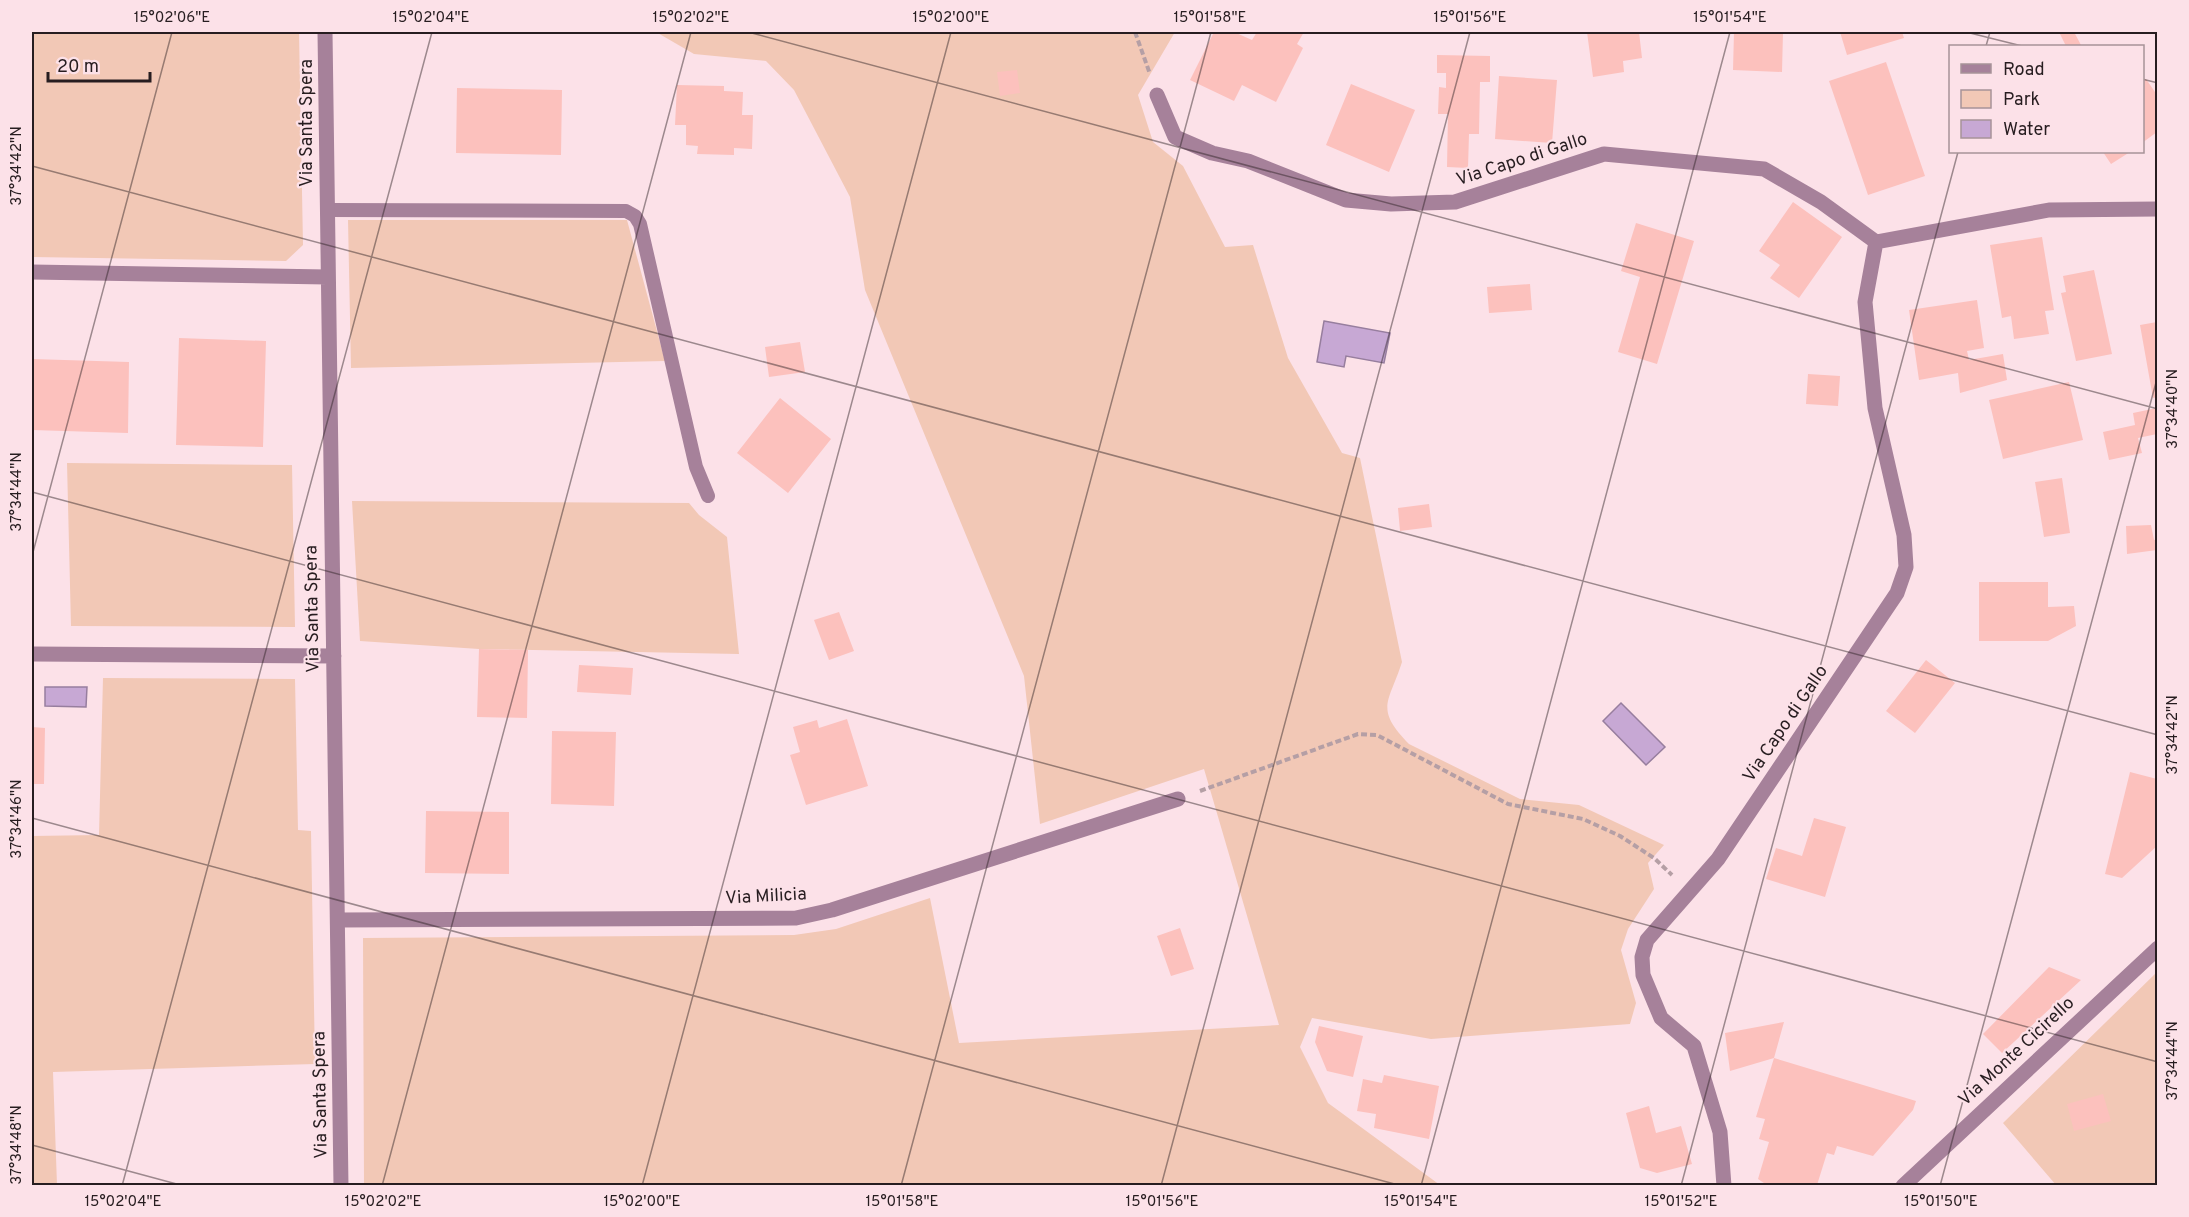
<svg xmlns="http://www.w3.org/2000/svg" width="2189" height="1217" font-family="Overpass,sans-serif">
	<rect width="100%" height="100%" fill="#fce1e8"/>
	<path fill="#f2c8b6" d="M32 32H299L303 245 286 261 32 257Z
		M656 32H1175L1138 95 1153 142 1183 166 1225 247 1253 245 1288 358 1342 453 1360 458 1402 662C1389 703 1374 708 1409 744L1520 799 1579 805 1664 845 1648 863 1654 889 1628 929 1621 950 1636 1003 1630 1024 1431 1039 1312 1018 1300 1047 1328 1103 1440 1185H364L363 938 794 935 836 929 930 898 959 1043 1279 1025 1204 769 1040 824 1024 676 865 290 850 197 794 90 766 61 694 54Z
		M348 220H627L665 361 351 368Z
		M67 463 292 465 295 627 71 626Z
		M352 501 689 503 699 515 727 537 739 654 479 649 360 641Z
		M103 678 295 679 298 830 311 831 315 1064 53 1072 57 1185H32V836L99 835Z
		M2157 972V1185H2056L2003 1123Z"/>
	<path fill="#c7a8d4" stroke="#977e9e" stroke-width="1.5" d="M1324 321 1390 333 1384 363 1346 356 1344 367 1317 362Z
		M45 687H87L86 707 45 706Z
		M1621 703 1665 747 1646 765 1603 721Z"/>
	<path fill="#fcc1bd" d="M1214 32H1234L1252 40 1257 32H1304L1297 44 1303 48 1276 102 1242 85 1234 101 1190 80Z
		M1587 32H1639L1642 58 1623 61 1624 72 1593 77Z
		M1734 32H1783L1782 72 1733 70Z
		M1840 32H1902L1904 38 1847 55Z
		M2059 32H2074L2081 45 2066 46Z
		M1437 55 1490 56V82H1480L1479 134H1469L1468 168 1447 167 1448 114H1438L1439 87 1446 88V73H1437Z
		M1886 62 1925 176 1868 195 1829 81Z
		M1017 70 1020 93 1000 96 997 72Z
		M1499 76 1557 80 1552 143 1495 139Z
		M2146 79 2157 95V132L2142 143V82Z
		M1351 84 1415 110 1389 172 1326 145Z
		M677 85 724 86V91L743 92 742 115H753L752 149 734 148V155L697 154 698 146 686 145V125H675Z
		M457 88 562 90 561 155 456 153Z
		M2103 152H2130L2111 164Z
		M1793 202 1842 237 1799 298 1770 278 1780 265 1759 251Z
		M1636 223 1694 241 1657 364 1618 352 1640 277 1621 271Z
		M2042 237 2054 310 2045 311 2049 334 2014 339 2011 316 2002 318 1990 245Z
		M2094 270 2112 354 2076 361 2061 293 2066 292 2063 276Z
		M1530 284 1532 310 1489 313 1487 287Z
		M1977 300 1984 348 1967 351 1969 360 2003 354 2007 380 1960 393 1958 373 1919 380 1909 310Z
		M2157 322V397L2153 398 2140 325Z
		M179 338 266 341 263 447 176 445Z
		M800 342 805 372 769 377 765 347Z
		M32 359 129 362 128 433 32 430Z
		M1808 374 1840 376 1838 406 1806 404Z
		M2069 382 2083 440 2003 459 1989 400Z
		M780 398 831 439 788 493 737 453Z
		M2157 408V434L2138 438 2142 453 2109 460 2103 432 2135 425 2133 413Z
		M2062 478 2070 533 2044 537 2035 482Z
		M1429 504 1432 527 1400 531 1398 508Z
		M2151 525 2154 540 2157 539V550L2127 554 2126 526Z
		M1979 582H2048V607L2074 606 2076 626 2048 641H1979Z
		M839 612 854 651 829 660 814 620Z
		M479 649 528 650 527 718 477 717Z
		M1926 660 1955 683 1915 733 1886 711Z
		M579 665 633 668 631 695 577 692Z
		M847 719 868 786 806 805 790 755 800 752 793 727 817 720 819 728Z
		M32 727 45 728 44 784H32Z
		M552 731 616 732 614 806 551 804Z
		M2130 772 2157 779V846L2122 878 2105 874Z
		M426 811 509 812V874L425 873Z
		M1814 818 1846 827 1825 897 1766 879 1776 848 1802 856Z
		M1180 928 1194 969 1171 976 1157 936Z
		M2049 967 2081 980 2002 1053 1983 1034Z
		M1784 1022 1774 1058 1730 1071 1725 1033Z
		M1319 1026 1363 1036 1353 1077 1327 1071 1315 1042Z
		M1774 1058 1916 1101 1913 1110 1873 1156 1837 1146 1834 1155 1827 1153 1817 1185H1767L1758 1179 1769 1142 1759 1139 1765 1119 1756 1117Z
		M1384 1075 1439 1086 1429 1139 1374 1128 1376 1114 1357 1111 1363 1079 1382 1083Z
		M2103 1094 2111 1121 2074 1131 2067 1104Z
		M1649 1106 1656 1133 1681 1126 1692 1164 1657 1173 1640 1168 1626 1113Z"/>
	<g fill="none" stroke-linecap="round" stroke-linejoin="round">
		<path stroke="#b59fa5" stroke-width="4" stroke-dasharray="6 3" stroke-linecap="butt" d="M1135 32 1150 74
			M1200 791 1358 734 1377 735 1508 804 1583 819 1620 836 1654 858 1672 875"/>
		<path stroke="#a6819a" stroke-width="14" d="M327 210 626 211 635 216 640 224 696 467 708 496"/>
		<path stroke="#a6819a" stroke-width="15" d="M325 32 341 1186
			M1157 95 1175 137 1212 153 1248 161 1346 200 1391 204 1455 202 1604 154 1764 169 1821 202 1876 242 2049 210 2158 209
			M32 272 327 277
			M32 654 334 656
			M339 920 796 918 832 910 1178 799
			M1724 1186 1720 1132 1694 1046 1661 1018 1643 975 1642 957 1647 940 1718 859 1897 593 1906 567 1904 535 1875 408 1865 302 1876 242"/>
		<path stroke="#a6819a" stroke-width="15" d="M1903 1186 2158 948"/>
	</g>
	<path fill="none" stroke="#271d20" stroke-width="1.5" stroke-opacity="0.45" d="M748 32 2158 409M1966 32 2022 46M1986 46 1990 32M2142 79 2158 83M32 166 2158 735M32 492 2158 1062M32 556 172 32M32 818 1402 1186M32 1145 184 1186M122 1186 432 32M382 1186 691 32M642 1186 951 32M901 1186 1211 32M1161 1186 1470 32M1421 1186 1730 32M1681 1186 1958 152M1940 1186 2158 375"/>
	<g text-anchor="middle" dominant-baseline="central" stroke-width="4.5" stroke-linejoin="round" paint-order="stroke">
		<g font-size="18" fill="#271d20" stroke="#fce1e8">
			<text transform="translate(307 123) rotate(-90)">Via Santa Spera</text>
			<text transform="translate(1522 160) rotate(-18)">Via Capo di Gallo</text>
			<text transform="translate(313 609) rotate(-91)">Via Santa Spera</text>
			<text transform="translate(1786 724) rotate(-56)">Via Capo di Gallo</text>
			<text transform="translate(766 897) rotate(-3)">Via Milicia</text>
			<text transform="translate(2017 1052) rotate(-43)">Via Monte Cicirello</text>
			<text transform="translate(321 1095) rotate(-91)">Via Santa Spera</text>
		</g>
	</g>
	<rect width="2189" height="1217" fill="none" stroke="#fce1e8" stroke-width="66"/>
	<rect x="1949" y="45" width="195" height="108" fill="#fce1e8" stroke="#a79398" stroke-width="1.5"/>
	<rect x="1961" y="64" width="30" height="9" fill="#a6819a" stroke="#a79398" stroke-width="1.5"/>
	<text x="2003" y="75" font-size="18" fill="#271d20">Road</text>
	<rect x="1961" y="90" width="30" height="18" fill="#f2c8b6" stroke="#a79398" stroke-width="1.5"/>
	<text x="2003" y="105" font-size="18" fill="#271d20">Park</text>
	<rect x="1961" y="120" width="30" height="18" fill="#c7a8d4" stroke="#a79398" stroke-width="1.5"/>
	<text x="2003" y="135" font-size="18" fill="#271d20">Water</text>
	<path d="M48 72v9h102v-9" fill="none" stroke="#271d20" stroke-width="3"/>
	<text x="57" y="72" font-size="18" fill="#271d20" stroke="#fce1e8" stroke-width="4.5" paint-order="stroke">20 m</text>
	<rect x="33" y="33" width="2123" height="1151" fill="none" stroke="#271d20" stroke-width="2"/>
	<g font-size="15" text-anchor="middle" fill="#271d20">
		<text x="172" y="22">15°02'06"E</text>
		<text x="431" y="22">15°02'04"E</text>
		<text x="691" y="22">15°02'02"E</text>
		<text x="951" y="22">15°02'00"E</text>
		<text x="1210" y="22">15°01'58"E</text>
		<text x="1470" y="22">15°01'56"E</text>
		<text x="1730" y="22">15°01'54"E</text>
		<text transform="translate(16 166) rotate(-90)" y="5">37°34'42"N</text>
		<text transform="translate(2172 409) rotate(-90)" y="5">37°34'40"N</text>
		<text transform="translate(16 492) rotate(-90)" y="5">37°34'44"N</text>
		<text transform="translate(2172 735) rotate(-90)" y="5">37°34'42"N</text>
		<text transform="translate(16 819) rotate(-90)" y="5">37°34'46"N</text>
		<text transform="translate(2172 1061) rotate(-90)" y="5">37°34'44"N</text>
		<text transform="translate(16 1145) rotate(-90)" y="5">37°34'48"N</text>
		<text x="123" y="1206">15°02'04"E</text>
		<text x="383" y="1206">15°02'02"E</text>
		<text x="642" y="1206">15°02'00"E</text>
		<text x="902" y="1206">15°01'58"E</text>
		<text x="1162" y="1206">15°01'56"E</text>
		<text x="1421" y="1206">15°01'54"E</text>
		<text x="1681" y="1206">15°01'52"E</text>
		<text x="1941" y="1206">15°01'50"E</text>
	</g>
</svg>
